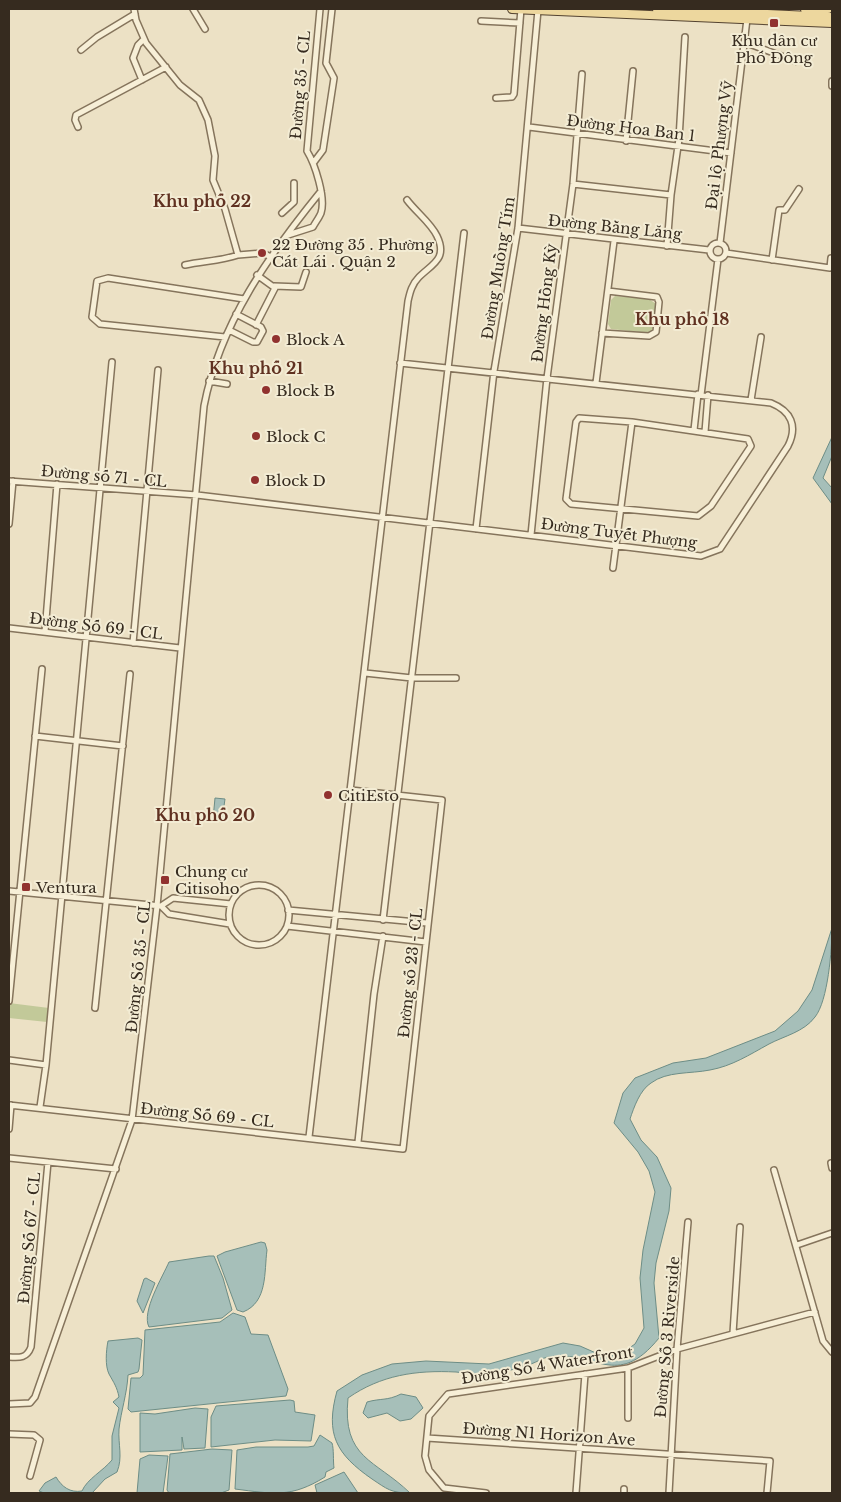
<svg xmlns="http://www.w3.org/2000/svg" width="841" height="1502" font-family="'Libre Baskerville',serif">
	<rect width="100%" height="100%" fill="#ece1c5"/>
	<path fill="#c2c999" d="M615 296 649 299 656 304 652 332 648 333 611 329 608 324 611 300Z
		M9 1003 49 1008 47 1022 9 1018Z"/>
	<path fill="#a6bfb9" stroke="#6d8d86" d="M832 437V456L823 478 832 488V504L813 478Z
		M215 798 225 799 222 820 213 819Z
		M832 928C832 949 828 1001 815 1017 804 1032 784 1036 769 1044 749 1055 732 1066 710 1070 690 1074 667 1071 651 1083 640 1090 634 1107 630 1119L641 1140 657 1157 671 1188 669 1211 656 1263 654 1283 659 1338C616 1391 595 1349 548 1357 542 1358 537 1362 531 1364 516 1369 502 1373 486 1374 477 1375 466 1373 456 1372 416 1370 381 1375 348 1398 342 1459 375 1459 410 1493 391 1493 387 1489 372 1479 336 1454 325 1434 337 1391L362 1375 392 1364 426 1361 489 1364 563 1343 580 1346 605 1357 622 1353 635 1344 644 1328 640 1278 643 1250 655 1192 649 1171 638 1152 614 1123 623 1093 635 1078 673 1063 706 1058 775 1031 798 1011 812 990Z
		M261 1242 265 1243 267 1250C264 1272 268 1302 243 1312L237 1310 217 1256 225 1252Z
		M209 1256H214L223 1278 232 1310 222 1318 149 1327C141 1312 163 1276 169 1262Z
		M146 1278 155 1283 143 1313 137 1301 144 1279Z
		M233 1313 245 1317 251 1334 268 1335 288 1389 286 1396 131 1412 128 1409 131 1378H140L143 1375 145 1330 220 1322Z
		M138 1338 142 1340 139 1369 138 1372 128 1375C127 1394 121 1411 119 1429 118 1445 123 1457 117 1472L105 1479 92 1493H44L39 1491 45 1483 56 1477C62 1487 70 1493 82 1491 87 1479 103 1471 112 1460V1436L119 1408 113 1402 119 1397C117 1387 114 1383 109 1374 105 1366 106 1351 108 1341Z
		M401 1394 416 1397 423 1408 411 1419 400 1421 387 1413 368 1418 363 1413 367 1402C381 1398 387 1401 401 1394Z
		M290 1400 294 1401 295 1412 315 1415 311 1441 275 1440 211 1447V1417L216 1406Z
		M195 1408 208 1409 205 1448 184 1449 182 1437V1450L140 1452V1413L155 1414Z
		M320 1435 332 1443C334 1449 333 1461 334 1468L326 1472 325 1477C291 1498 274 1494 235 1489L237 1450 256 1447H308L314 1446Z
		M212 1449 232 1450 229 1490 221 1493H169L167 1490 170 1454Z
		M149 1455 168 1456 163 1493H137L140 1459Z
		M344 1472 358 1493H317L315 1485Z"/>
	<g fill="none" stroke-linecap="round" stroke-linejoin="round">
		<defs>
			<path id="street" d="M134 9 136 20 146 43 180 85 199 100 208 120 215 156 213 180 225 209 238 255 262 253 269 256
				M193 9 205 29
				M481 21 520 23
				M744 42 795 61
				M81 50 97 37 135 14
				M142 80 133 58 138 45 144 39
				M832 81V86
				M496 98 512 97 514 94 521 9
				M78 127 75 120 76 115 166 67
				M529 127 731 153
				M626 141 633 71
				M314 162 323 150 334 78 326 63 332 9
				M573 184 671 195
				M282 213 294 202V183
				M518 228 709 250
				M288 235 313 227C315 223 319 218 321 213 326 198 315 164 307 151L320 9
				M710 251a8 8 0 1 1 16 0a8 8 0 1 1-16 0Z
				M720 243 747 19
				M667 246 671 195 679 139 685 37
				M726 253 830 268 831 258
				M772 260 779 210H785L799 189
				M185 265C203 261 221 261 238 255
				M274 286 301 287 306 272
				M256 325 275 288 257 275
				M229 330 253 342H257L263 331 261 327 236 314
				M602 333 649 336 656 332 659 302 657 297 608 291
				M225 337 100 324 92 317 97 281 108 278 244 299
				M209 381 227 384
				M596 383 614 241
				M701 395 718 259
				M751 400 761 337
				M579 418 632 422 748 439 751 446 711 506 698 516 571 504 566 499 576 422Z
				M694 430 698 394
				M705 432 708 395
				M9 481 197 495 701 556 720 549 788 446C798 426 791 411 771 403L400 363
				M9 524 13 481
				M476 529 494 371 518 228 538 10
				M531 535 547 378 573 184 582 74
				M613 568 632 422
				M9 628 180 648
				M45 632 57 484
				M133 643 158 370
				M365 673 412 678H456
				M35 736 123 746
				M229 915a30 30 0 1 1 60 0a30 30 0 1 1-60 0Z
				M9 891 161 906 169 914 230 924
				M161 906 173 898 231 904
				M288 910 427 923
				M383 920 464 233
				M287 926 426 942
				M9 1001 42 669
				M95 1008 130 674
				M9 1060 46 1065
				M9 1105 403 1149 442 800 351 790
				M40 1107 46 1065 112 362
				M9 1129 11 1105
				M309 1137 408 301C410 292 412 284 419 277 432 264 448 259 437 236 431 223 416 212 407 200
				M358 1142 374 994 383 936
				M9 1158 116 1169
				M831 1163 832 1168
				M774 1170 823 1341 832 1352
				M797 1245 832 1233
				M733 1333 740 1227
				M9 1357C20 1358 27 1358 31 1347L48 1162
				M628 1368V1418
				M9 1404 30 1403 35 1397 132 1120 157 906 204 406C220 323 269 255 321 191
				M9 1434 34 1435 40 1440 30 1476
				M427 1438 770 1461 767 1493
				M486 1493 444 1488 429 1470 425 1456 429 1416 448 1394 628 1368 677 1349 815 1312
				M576 1493 585 1374
				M624 1493V1489
				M669 1493 677 1349 688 1222"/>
			<path id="primary" d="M512 9 832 23
				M657 9 832 17
				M805 9H828"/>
		</defs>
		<use href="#street" stroke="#85745c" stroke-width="8"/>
		<use href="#primary" stroke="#534230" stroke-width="10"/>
		<use href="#street" stroke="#f7efd7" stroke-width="5"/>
		<use href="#primary" stroke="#edd79e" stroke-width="8"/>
	</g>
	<g fill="#91322f" stroke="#f3ecd4" stroke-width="2">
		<rect x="769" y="18" width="10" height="10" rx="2.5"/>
		<circle cx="262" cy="253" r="5"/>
		<circle cx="276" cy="339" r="5"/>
		<circle cx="266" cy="390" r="5"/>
		<circle cx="256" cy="436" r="5"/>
		<circle cx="255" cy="480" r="5"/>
		<circle cx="328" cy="795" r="5"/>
		<rect x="160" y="875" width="10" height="10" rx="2.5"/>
		<rect x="21" y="882" width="10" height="10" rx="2.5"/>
	</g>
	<g text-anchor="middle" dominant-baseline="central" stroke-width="4" stroke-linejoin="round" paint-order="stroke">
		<g font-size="15" fill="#362b1f" stroke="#f3ecd4" text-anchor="start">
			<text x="774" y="40" text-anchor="middle">Khu dân cư<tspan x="774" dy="17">Phố Đông</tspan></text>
			<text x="272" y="244">22 Đường 35 . Phường<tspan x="272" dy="17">Cát Lái . Quận 2</tspan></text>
			<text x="286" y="339">Block A</text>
			<text x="276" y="390">Block B</text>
			<text x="266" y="436">Block C</text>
			<text x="265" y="480">Block D</text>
			<text x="338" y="795">CitiEsto</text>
			<text x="175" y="871">Chung cư<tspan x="175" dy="17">Citisoho</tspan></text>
			<text x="36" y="887">Ventura</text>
		</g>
		<g font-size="15" fill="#362b1f" stroke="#f3ecd4">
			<text transform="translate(300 85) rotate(-85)">Đường 35 - CL</text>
			<text transform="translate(631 128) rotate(7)">Đường Hoa Ban 1</text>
			<text transform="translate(719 145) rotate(-83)">Đại lộ Phượng Vỹ</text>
			<text transform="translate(615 227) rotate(6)">Đường Bằng Lăng</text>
			<text transform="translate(498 268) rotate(-81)">Đường Muồng Tím</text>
			<text transform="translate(544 303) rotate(-83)">Đường Hồng Kỳ</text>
			<text transform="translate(104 476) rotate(5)">Đường số 71 - CL</text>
			<text transform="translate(619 533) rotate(7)">Đường Tuyết Phượng</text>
			<text transform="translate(96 626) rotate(7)">Đường Số 69 - CL</text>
			<text transform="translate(138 967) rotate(-84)">Đường Số 35 - CL</text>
			<text transform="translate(410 973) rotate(-84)">Đường số 23 - CL</text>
			<text transform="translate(207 1115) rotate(6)">Đường Số 69 - CL</text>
			<text transform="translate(29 1238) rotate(-85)">Đường Số 67 - CL</text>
			<text transform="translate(667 1337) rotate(-85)">Đường Số 3 Riverside</text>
			<text transform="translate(547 1365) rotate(-9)">Đường Số 4 Waterfront</text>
			<text transform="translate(549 1434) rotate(4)">Đường N1 Horizon Ave</text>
		</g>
		<g font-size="16" font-weight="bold" fill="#603121" stroke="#f3ecd4">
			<text x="202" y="201">Khu phố 22</text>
			<text x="682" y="319">Khu phố 18</text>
			<text x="256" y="368">Khu phố 21</text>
			<text x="205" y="815">Khu phố 20</text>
		</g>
	</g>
	<rect width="841" height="1502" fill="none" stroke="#362b1f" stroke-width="20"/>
</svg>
